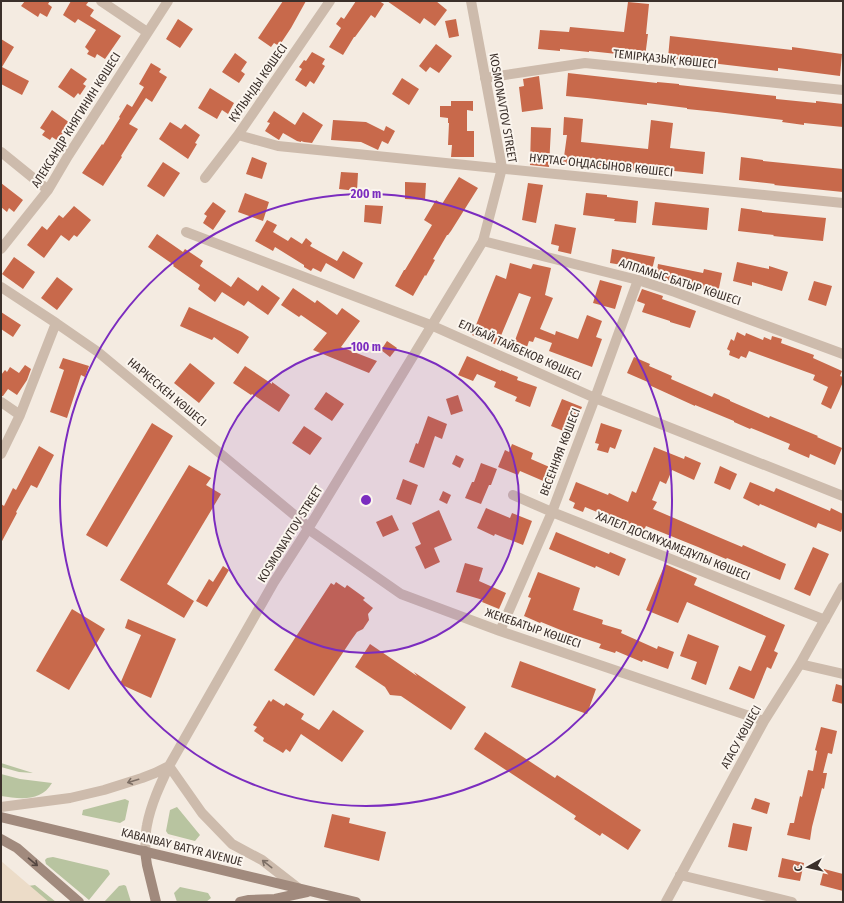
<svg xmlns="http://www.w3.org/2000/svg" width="844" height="903" font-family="'Fira Sans Condensed',sans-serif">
	<rect width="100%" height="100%" fill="#f4ebe1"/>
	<path fill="#b8c4a0" d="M1 763 33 773 19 772 1 767Z
		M1 774 20 779 52 783C41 802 20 799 1 796Z
		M125 799 129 801 125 820 120 823 82 815 83 810Z
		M177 807 200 835 195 841 168 834 166 831 170 810Z
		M53 857 108 870 110 874 89 900 46 864 45 860 47 858Z
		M35 885 56 902H21L28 886Z
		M124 885 126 886 131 902H104L119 886Z
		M180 887 208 893 211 898 206 902H177L174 893Z"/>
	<path fill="#ecdcc8" d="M1 861 49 902H1Z"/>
	<path fill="#c8694b" d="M25 1H50L48 4 52 7 47 17 40 13 38 17 21 6Z
		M71 1H89L86 5 94 10 90 16 121 36 105 59 97 54 95 58 87 54 89 51 85 47 96 30 78 19 75 23 63 15Z
		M283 1H306L291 28 279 46 274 43 271 47 258 38Z
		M356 1H379L384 4 375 18 371 15 355 37H354L343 55 329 47 341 28 336 24 341 17 344 19Z
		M387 1H436L447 10 435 26 424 18 420 24Z
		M628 2 649 4 646 34H648L645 57 589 51V52L560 49V51L538 49 540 30 569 32 570 27 624 32Z
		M178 19 193 29 180 48 166 39Z
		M456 19 459 36 449 38 445 21Z
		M670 36 792 50V47L842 54 840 76 778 68V71L668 58Z
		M1 39 14 47 2 67 29 81 22 95 1 84Z
		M436 44 452 56 439 73 430 67 426 72 419 66Z
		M312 52 325 59 322 64 325 66 314 84 310 81 306 87 295 80 302 69 299 67 304 60 306 61Z
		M235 53 247 62 241 71 245 74 239 83 222 72Z
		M151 63 161 69 159 72 167 77 152 102 146 98 129 124 138 129 121 156 122 157 103 186 82 173 102 144 103 145 120 118 119 117 127 104 132 107 144 87 139 84Z
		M71 68 87 79 83 84 86 86 80 95 78 93 74 98 58 87Z
		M568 73 657 83V82L679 84V85L776 96V99L816 103V101L843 104V127L804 123V125L782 122 783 120 717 112 687 109V108L647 103V105L587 98 566 96Z
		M539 76 543 109 522 112 519 87 524 86 523 79Z
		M402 78 419 89 409 105 392 94Z
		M210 88 234 103 228 114 222 110 217 119 198 108Z
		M451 101H473V111L467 110V131H474V157H451L452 145H448L449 123H448V118L440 117V106H451Z
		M52 110 70 123 58 141 52 137 50 140 42 135 45 131 40 128Z
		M274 111 295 125 303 112 323 125 312 143 304 142 301 141V142L297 141 283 133 279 140 265 131 270 123 267 122Z
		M564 117 583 119 581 142 648 149 651 120 673 123 670 148 705 152 703 174 636 167 635 170 585 165V167L563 164 567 135H563Z
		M333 120 366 122 384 131 386 126 395 131 388 144 382 141 378 150 376 149 361 142 331 140Z
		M170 122 181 129 185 124 200 135 195 143 197 144 188 159 159 139Z
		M531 127 551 128 549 167 530 165Z
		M252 157 267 163 262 179 246 174Z
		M741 157 763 160V161L843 169V192L774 185 775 184 739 180Z
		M163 162 180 173 164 197 147 186Z
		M341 172 358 173 357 191 339 189Z
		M459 177 478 188 451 231 448 235H447L433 259 435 260 426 276 425 275 413 296 395 286 404 270H405L432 225 424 220 436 200 442 204Z
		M405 182 426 183 425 200 405 199Z
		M1 183 23 200 14 212 9 208 7 212 1 207Z
		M528 183 543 185 536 223 522 220Z
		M245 193 269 202 263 221 238 212Z
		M586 193 607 195V197L638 201 636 223 614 221 615 219 583 215Z
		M213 202 226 211 213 230 203 223 207 216 204 214Z
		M655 202 709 208 707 230 652 225Z
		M365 205 383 206 381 224 364 222Z
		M74 206 91 220 77 237 74 235 69 241 61 235 44 258 27 245 42 226 47 230 59 215 63 218Z
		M741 208 762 211V212L826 218 823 241 773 236 774 235 738 231Z
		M267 220 277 225 273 232 288 241 291 237 302 244 306 238 312 243 310 246 337 261 343 251 363 263 354 279 326 263 321 272 313 268 311 271 304 267V265L275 247 273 251 255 241Z
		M555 224 576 228 571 254 558 251 559 246 551 244Z
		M157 234 183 252 185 249 203 261 200 266 231 287 238 277 258 291 262 285 280 298 268 315 248 301 244 306 222 292 215 302 198 289 200 285 173 266 174 265 148 247Z
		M612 249 655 257 652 270 610 263Z
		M14 257 35 272 23 289 2 274Z
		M737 262 769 269V266L788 272 782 291 752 282V286L733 281Z
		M510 263 531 269 533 264 551 268 545 295 553 298 540 329 555 335 556 331 578 339 587 315 602 321 596 337 602 339 592 367 549 351 552 343 535 337 533 342 529 341 527 347 514 343 531 297 519 293 497 345 472 335 496 275 506 279Z
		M658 264 703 273 704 269 722 273 718 293 699 288 700 287 656 278Z
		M57 277 73 289 57 310 41 298Z
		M600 280 622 286 615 309 593 303Z
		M814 281 832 286 826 306 808 300Z
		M293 288 315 303 317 300 337 315 342 308 360 321 341 347 377 361 369 373 313 350 327 333 301 315 299 317 281 305Z
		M642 289 663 296 662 299 696 311 690 328 670 322V321L642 312 645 304 637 301Z
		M189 307 242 332 249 337 238 354 214 337 212 340 180 326Z
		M1 312 21 325 13 337 1 329Z
		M737 332 745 336 746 333 763 340 764 337 771 340 772 336 782 339 781 343 814 355 813 358 842 371 840 376 843 377V382L831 409 821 404 828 387 813 380 815 375 749 351 746 358 741 356 739 359 729 355 730 351 727 349 731 339 734 341Z
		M387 341 397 348 390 357 381 350Z
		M467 356 501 371V370L518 377 517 380 537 387 530 407 515 401 517 397 494 387 496 382 477 374 473 381 458 375Z
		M634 357 650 364 649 366 672 376 671 379 712 397 714 393 730 400V401L769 418 770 416 818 436 817 437 842 448 835 465 810 454 809 458 788 449 790 444 751 428 750 429 734 422V421L695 405V406L649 385 650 383 627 373Z
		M63 358 89 366 85 377 81 375 67 418 50 412 64 370 59 368Z
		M190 363 215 383 199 403 174 383Z
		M25 365 31 369 27 380 17 395 8 389 3 396H1V375L5 370 7 372 10 367 19 373Z
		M245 366 272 384V382L290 395 279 412 252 394 251 395 233 383Z
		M326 392 344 404 332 421 314 409Z
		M458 395 463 411 451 415 446 399Z
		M562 399 582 407 571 434 551 426Z
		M428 416 447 424 442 439 435 436 424 468 409 462 416 443 418 444Z
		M152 423 173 436 107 547 86 535Z
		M601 423 622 430 615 449 610 447 608 453 597 450 599 444 595 443Z
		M304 426 322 438 310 455 292 443Z
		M512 444 533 453 531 459 554 469 548 483 520 471 518 475 498 467 505 450 509 452Z
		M39 446 54 455 37 488 31 485 16 512 17 513 1 543V504L4 506 13 488 16 490Z
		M654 447 684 459 685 456 701 463 694 480 672 470 666 484 660 481 652 500 657 502 653 509 716 536 742 547 743 545 786 564 780 580 727 558 726 559 698 547 646 526 644 530 598 510 597 512 585 507 583 512 573 508 575 503 569 500 576 482 608 495 609 493 628 502 632 491 636 493Z
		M456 455 464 459 460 468 452 464Z
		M481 463 497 469 491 485H489L481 504 465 498 472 482H474Z
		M189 465 211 478 206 485 221 494 167 584 194 601 184 618 120 580Z
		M720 466 737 474 730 490 714 483Z
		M403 479 418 485 411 505 396 499Z
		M750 482 774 492 776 488 830 511 831 508 843 514V526L841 532 818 523 816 528 760 504 759 506 743 498Z
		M443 491 451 495 447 504 439 500Z
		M486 508 510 518 512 513 532 521 523 545 495 534 494 536 477 528Z
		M439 510 452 540 434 548 440 562 425 569 415 547 421 544 412 523Z
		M392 515 399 530 383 537 376 522Z
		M556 532 609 554 610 552 626 559 619 576 596 566 595 568 549 549Z
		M813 547 829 554 810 596 794 589Z
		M465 563 483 568 479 581 506 593 499 609 482 602 483 600 456 592Z
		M665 564 697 578 694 585 785 625 774 651 778 653 771 669 767 667 754 699 729 689 739 666 751 671 766 636 687 602 678 623 646 610Z
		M223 566 229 570 207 607 196 601 209 579 213 582Z
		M538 572 580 588 573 610 603 620 602 624 622 630 621 633 657 649 658 646 674 652 668 669 643 660 642 662 616 651 615 653 599 648 601 644 568 633 541 622 540 623 524 616 531 598 528 597Z
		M336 582 345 588 347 585 365 598 363 600 373 608 368 614 369 620 363 629 357 632 352 639 314 696 274 670 331 583 334 585Z
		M72 609 105 629 69 690 36 671Z
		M128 619 176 639 151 698 120 684 141 635 125 628Z
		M688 634 719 646 706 685 691 679 697 662 680 656Z
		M370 644 417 676 414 672 466 707 451 730 401 696 390 695 385 687 355 667Z
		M520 661 596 689 587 714 511 687Z
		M836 684 843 686V704L832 701Z
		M273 699 284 706 286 703 304 714 301 719 319 730 333 710 364 731 342 762 301 734 290 752 286 749 283 753 263 741 264 738 254 731 257 727 253 725 269 700 271 702Z
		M821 727 837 731 832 754 828 753 823 773H827L824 789 822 788 812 827 810 840 787 835 790 823H794L800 796 802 797 808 770 813 771 817 751 815 750Z
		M485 732 555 778 557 775 641 830 628 850 602 833 600 836 574 819 576 816 474 749Z
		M755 798 770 803 767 814 751 809Z
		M332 814 350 818 349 823 386 832 379 861 324 847Z
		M733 823 752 827 747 851 728 847Z
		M782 858 804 863 800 881 778 877Z
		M824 869 843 874V891L820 885Z"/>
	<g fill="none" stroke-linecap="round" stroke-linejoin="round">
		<path stroke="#cdbbac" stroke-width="10" d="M101 1 147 32
			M485 78 585 63 843 90
			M238 135 278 146 843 203
			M1 152 48 190
			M205 178 238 135 330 1
			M186 232 433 326 595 398 843 496
			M483 241 638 280 675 292 843 354
			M1 249 48 190 68 156 168 1
			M1 287 56 323 98 352 304 523 308 529 401 594 500 631 764 721
			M1 402 20 415
			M1 454 20 415 56 323
			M513 495 552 512 825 620
			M500 631 552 512 595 398 638 280
			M800 664 843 674
			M680 875 792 902
			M666 902 764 721 800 664 843 587"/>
		<path stroke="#cdbbac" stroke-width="10" d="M169 766 202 813 232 844 262 860 298 888
			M1 807 70 798 104 790 142 778 155 773 169 766
			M145 851C146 843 145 834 147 825 151 804 160 785 169 766L274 582 308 529 483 241 502 168 471 1"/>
		<path stroke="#a18a7d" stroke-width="10" d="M1 817C120 845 238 874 356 902
			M1 839 17 848 79 902
			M145 851 147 865 156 902
			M240 902 249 900 275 899 307 892"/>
	</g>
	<defs><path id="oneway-shaft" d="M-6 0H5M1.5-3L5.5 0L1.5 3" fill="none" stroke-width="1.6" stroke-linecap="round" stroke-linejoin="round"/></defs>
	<g stroke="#7d6f65">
		<use href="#oneway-shaft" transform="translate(133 781) rotate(163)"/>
		<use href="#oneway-shaft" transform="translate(267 864) rotate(-142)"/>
	</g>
	<use stroke="#544640" href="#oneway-shaft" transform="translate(33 862) rotate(40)"/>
	<circle cx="366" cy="500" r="153" fill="#7b2cbf" fill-opacity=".12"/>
	<g fill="none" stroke="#7b2cbf" stroke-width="2">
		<circle cx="366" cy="500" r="153"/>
		<circle cx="366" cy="500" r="306"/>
	</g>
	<g text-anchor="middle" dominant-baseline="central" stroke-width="4" stroke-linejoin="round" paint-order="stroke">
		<g font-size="12" fill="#3b302b" stroke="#fbf5ee">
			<text transform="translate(665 59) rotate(6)">ТЕМІРҚАЗЫҚ КӨШЕСІ</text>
			<text transform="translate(258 83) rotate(-55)">ҚҰЛЫНДЫ КӨШЕСІ</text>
			<text transform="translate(503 108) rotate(80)">KOSMONAVTOV STREET</text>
			<text transform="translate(76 120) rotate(-58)">АЛЕКСАНДР КНЯГИНИН КӨШЕСІ</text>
			<text transform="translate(601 165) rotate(6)">НҰРТАС ОҢДАСЫНОВ КӨШЕСІ</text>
			<text transform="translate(680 282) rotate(18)">АЛПАМЫС БАТЫР КӨШЕСІ</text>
			<text transform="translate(520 350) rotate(24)">ЕЛУБАЙ ТАЙБЕКОВ КӨШЕСІ</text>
			<text transform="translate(167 392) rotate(40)">НАРКЕСКЕН КӨШЕСІ</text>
			<text transform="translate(560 452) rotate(-69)">ВЕСЕННЯЯ КӨШЕСІ</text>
			<text transform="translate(290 534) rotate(-58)">KOSMONAVTOV STREET</text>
			<text transform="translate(673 546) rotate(22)">ХАЛЕЛ ДОСМҰХАМЕДҰЛЫ КӨШЕСІ</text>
			<text transform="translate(533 628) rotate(19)">ЖЕКЕБАТЫР КӨШЕСІ</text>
			<text transform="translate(741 737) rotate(-61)">АТАСУ КӨШЕСІ</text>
			<text transform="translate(182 847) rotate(14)">KABANBAY BATYR AVENUE</text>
		</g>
	</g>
	<circle cx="366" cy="500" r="6" fill="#7b2cbf" stroke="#fbf5ee" stroke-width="2"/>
	<g font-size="12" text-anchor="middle" font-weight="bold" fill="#7b2cbf" stroke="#fbf5ee" stroke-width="4" stroke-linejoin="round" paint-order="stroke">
		<text x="366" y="198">200 m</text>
		<text x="366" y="351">100 m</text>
	</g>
	<rect width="844" height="903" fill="none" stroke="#3b302b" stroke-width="4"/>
	<g transform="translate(808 867) rotate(262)" stroke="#fbf5ee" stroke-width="3" paint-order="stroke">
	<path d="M0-3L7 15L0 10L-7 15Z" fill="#3b302b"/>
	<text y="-6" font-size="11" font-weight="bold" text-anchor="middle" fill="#3b302b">С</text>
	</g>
</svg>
